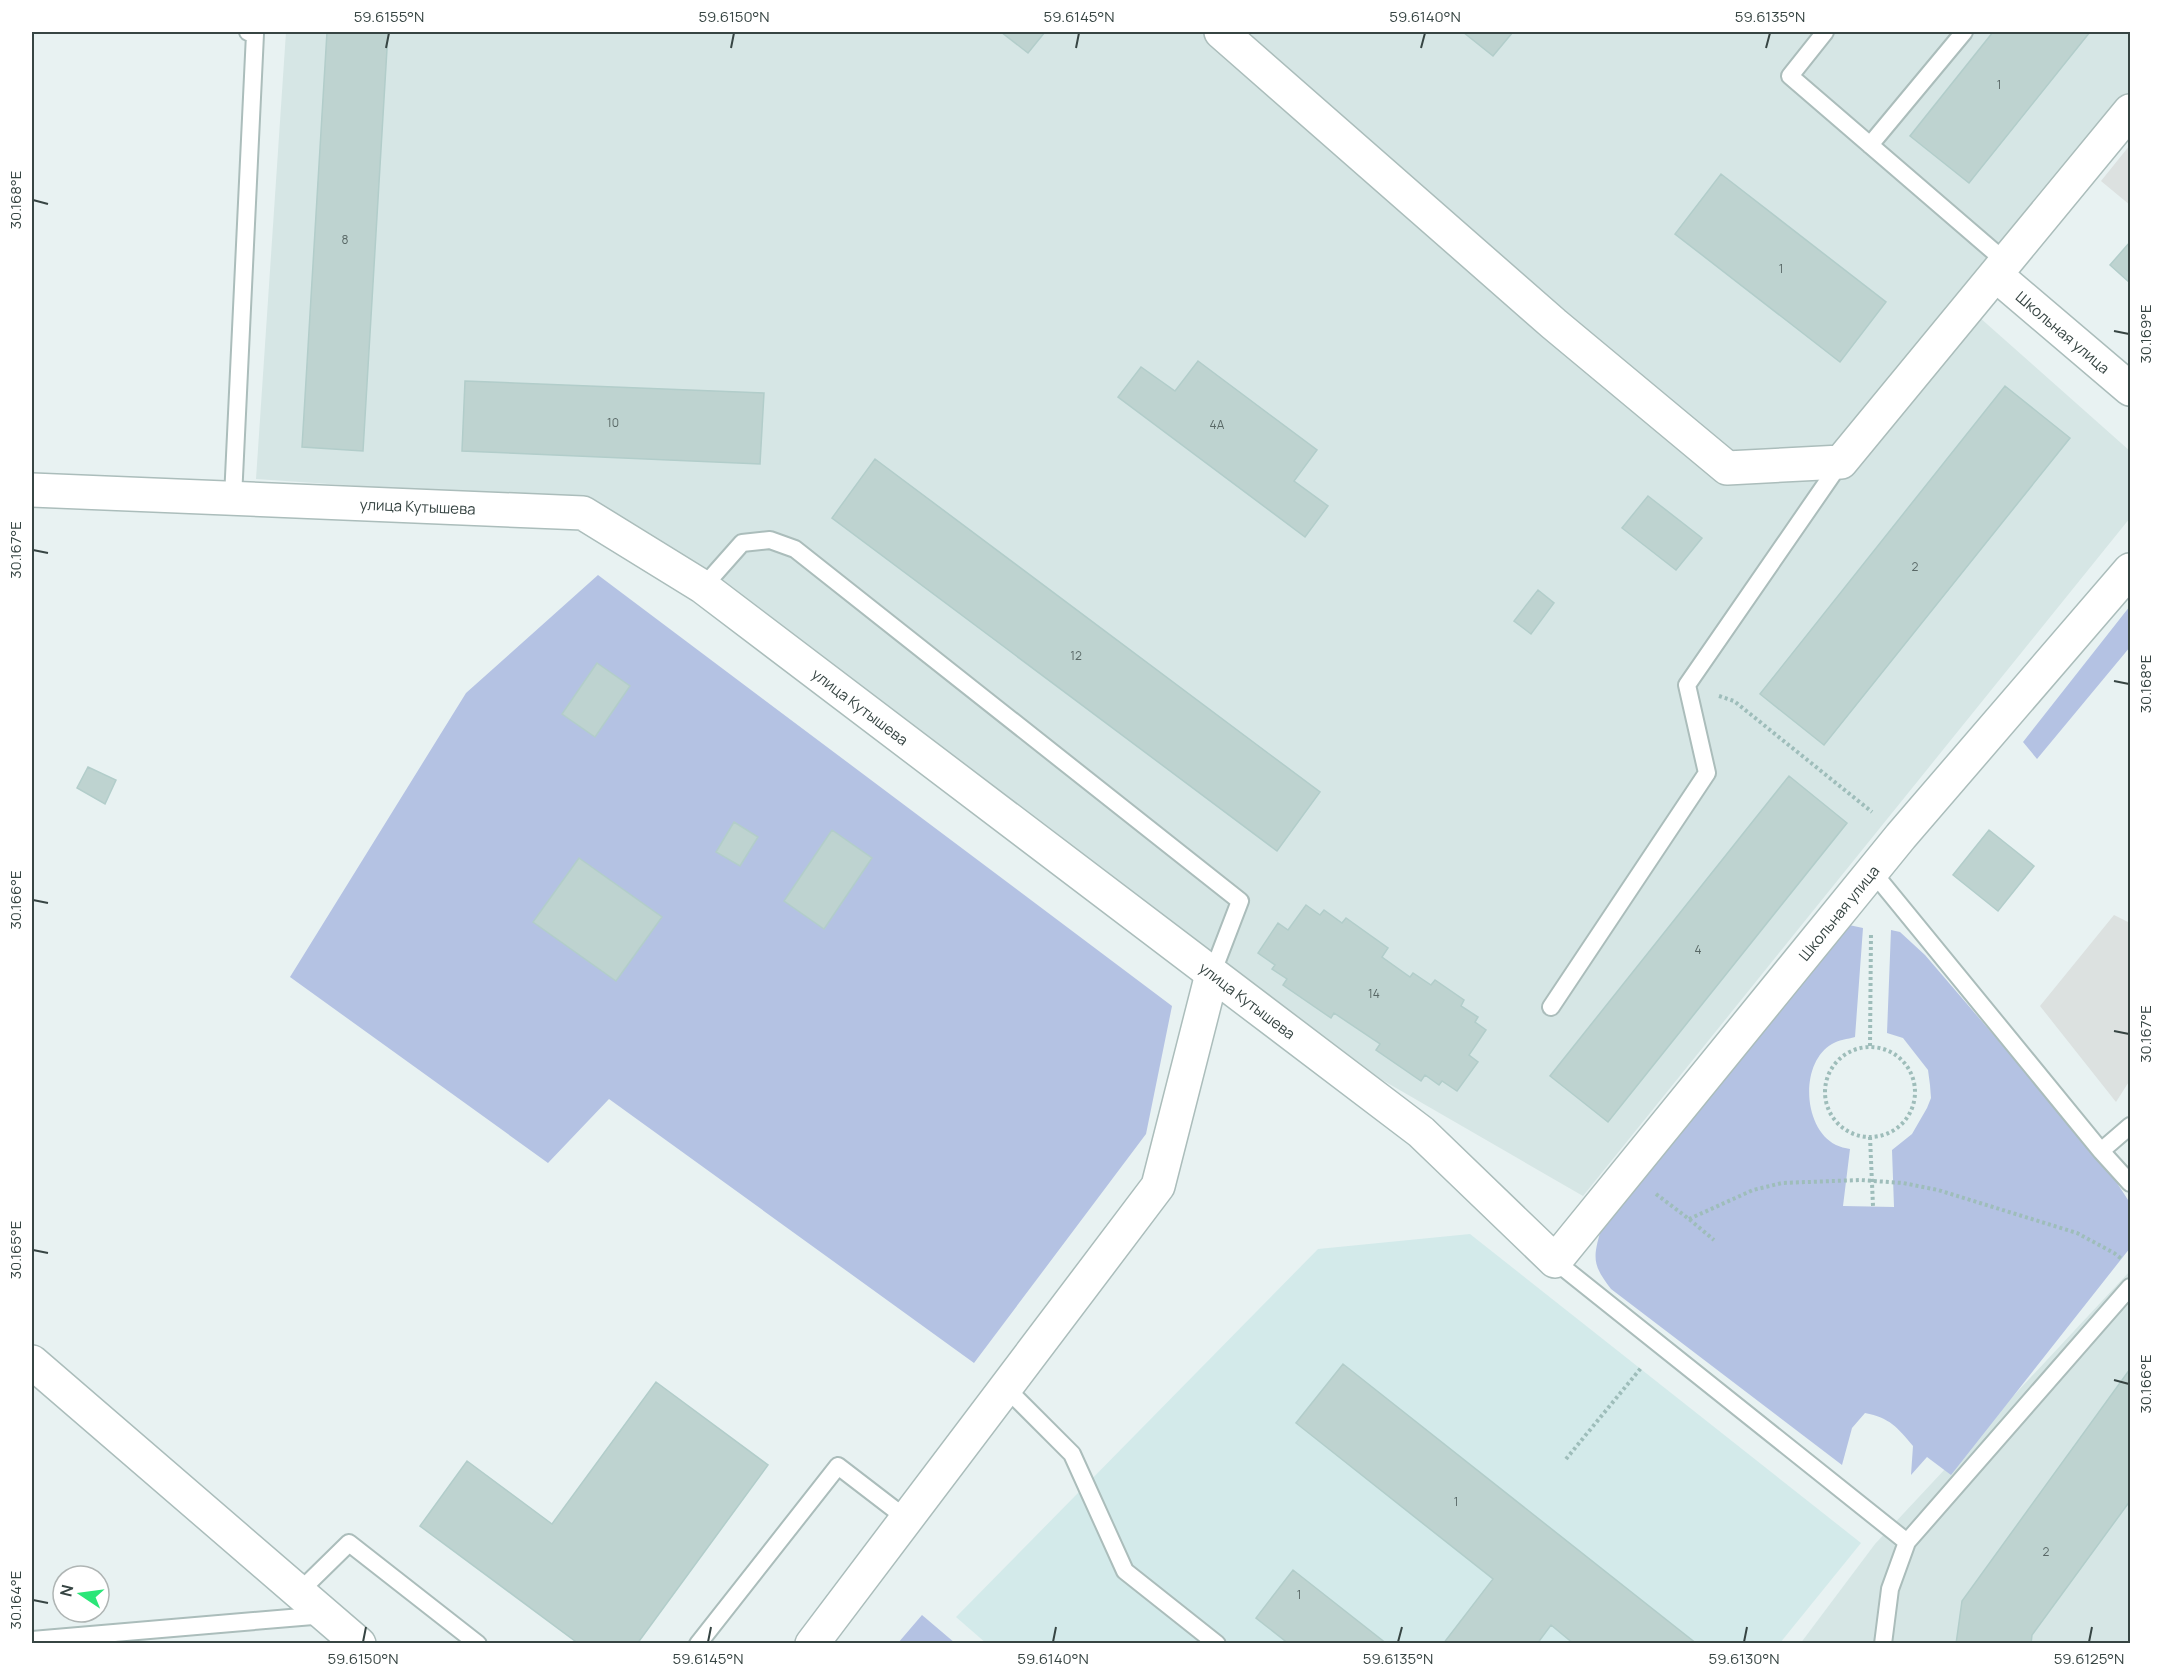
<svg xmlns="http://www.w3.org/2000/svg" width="2162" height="1675" font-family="Manrope,sans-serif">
	<rect width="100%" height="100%" fill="#e8f2f2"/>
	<path fill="#d6e6e5" d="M286 32H2130V107L1970 309 2130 451V518L1583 1196 1287 1025 581 501 256 479Z
		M2130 1271V1643L1800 1644 1875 1544Z"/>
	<path fill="#d3eaea" d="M1470 1234 1861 1543 1780 1643 987 1644 956 1617 1318 1249Z"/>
	<path fill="#b4c2e3" d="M598 575 1172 1006 1146 1134 974 1363 609 1099 548 1163 290 977 466 693Z
		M2130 606V647L2037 759 2023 742Z
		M1849 925 1863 928 1855 1037C1848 1039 1838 1040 1832 1044 1799 1063 1803 1129 1836 1145 1840 1147 1845 1148 1850 1149L1843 1206 1894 1207 1892 1150 1912 1134 1927 1108 1931 1098 1930 1085 1928 1070 1903 1038 1887 1033 1891 930 1900 932 1925 955 2106 1166 2130 1203V1248L1951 1475 1927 1457 1911 1475 1913 1446C1897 1427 1890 1418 1865 1413L1852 1428 1842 1465 1611 1289C1590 1262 1594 1256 1602 1225Z
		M922 1615 955 1643H898Z"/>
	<path fill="#dce1e0" d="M2130 145V205L2101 181Z
		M2114 915 2130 923V1080L2116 1102 2040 1006Z"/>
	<path fill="#bed3d0" stroke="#b2cdca" stroke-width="1.5" d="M327 32H388L363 451 302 447Z
		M1001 32H1045L1028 53Z
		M1463 32H1513L1493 56Z
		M1993 32H2090L1969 183 1910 136Z
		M1721 174 1886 302 1840 362 1675 234Z
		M2130 242V280L2129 282 2110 265Z
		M1198 361 1317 450 1294 481 1328 506 1305 537 1118 397 1141 367 1175 391Z
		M465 381 764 393 760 464 462 451Z
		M2005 386 2070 438 1824 745 1760 694Z
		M875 459 1320 792 1277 851 832 518Z
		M1648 496 1702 538 1676 570 1622 528Z
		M1538 590 1554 603 1531 634 1514 621Z
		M597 663 630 686 595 737 562 714Z
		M88 767 116 780 105 804 77 788Z
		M1789 776 1847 823 1608 1122 1550 1076Z
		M734 822 758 837 740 866 716 852Z
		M832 830 872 858 824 929 784 901Z
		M1989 830 2034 866 1998 911 1953 875Z
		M579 858 662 917 616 981 533 922Z
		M1306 905 1320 915 1324 910 1342 923 1346 918 1388 948 1382 957 1410 977 1413 973 1431 985 1435 980 1464 1000 1461 1006 1478 1017 1475 1022 1486 1030 1469 1055 1478 1062 1457 1091 1442 1081 1439 1085 1425 1075 1421 1081 1376 1050 1380 1044 1334 1013 1331 1018 1283 985 1287 979 1272 969 1275 965 1258 953 1278 923 1288 930Z
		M1343 1364 1697 1644H1574L1551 1625 1537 1644H1443L1493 1579 1296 1423Z
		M2130 1369V1501L2032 1635 2031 1644H1956L1962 1601Z
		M656 1382 768 1465 637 1644H579L420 1526 467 1461 552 1524Z
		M1293 1570 1387 1644H1289L1256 1618Z"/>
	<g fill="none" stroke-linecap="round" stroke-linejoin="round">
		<defs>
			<path id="service" d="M1825 32 1790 76 2006 262
				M1870 145 1964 32
				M233 498 255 34 248 32
				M703 587 742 543 770 540 795 549 1240 901 1212 974
				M1872 871 2101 1151 2130 1183
				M1551 1007 1707 773 1687 685 1841 462
				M2101 1151 2130 1126
				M1555 1261 1907 1542
				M1005 1387 1072 1454 1125 1571 1217 1644
				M299 1592 349 1543 478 1644
				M32 1640 325 1615
				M698 1644 838 1466 907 1519
				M1883 1644 1890 1589 1907 1542 2130 1287"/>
			<g id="minor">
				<path d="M1221 32 1554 324 1727 468 1841 462 2130 111"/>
				<path id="s1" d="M1996 275 2130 389"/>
				<path id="s2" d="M32 490 583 513 703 587 1421 1132 1555 1261 1901 836 2130 570"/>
				<path d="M32 1362 359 1644"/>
				<path d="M812 1644 1158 1186 1212 974"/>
			</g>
		</defs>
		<use href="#service" stroke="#abbdbb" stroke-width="20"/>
		<use href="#minor" stroke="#abbdbb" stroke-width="36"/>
		<path stroke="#9ebdba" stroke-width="4" stroke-dasharray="3 3" stroke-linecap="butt" d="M1719 696 1734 701 1872 812
			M1870 1046 1871 932
			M1825 1092a45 45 0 1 1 90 0a45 45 0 1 1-90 0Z
			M1870 1137 1873 1206
			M1656 1194 1689 1219 1714 1240
			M1689 1219 1753 1190 1782 1183 1860 1180 1903 1183 1938 1190 2077 1233 2114 1253 2123 1260
			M1566 1459 1641 1368"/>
		<use href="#service" stroke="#fff" stroke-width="16"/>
		<use href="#minor" stroke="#fff" stroke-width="33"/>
	</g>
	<path fill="none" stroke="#374543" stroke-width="2" d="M386 48 389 33M731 48 734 33M1076 48 1079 33M1421 48 1425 33M1766 48 1770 33M33 200 48 204M2114 331 2129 334M33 550 48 553M2114 681 2129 684M33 900 48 903M2114 1031 2129 1034M33 1250 48 1253M2114 1380 2129 1384M33 1600 48 1603M363 1642 366 1627M708 1642 711 1627M1053 1642 1056 1627M1398 1642 1402 1627M1744 1642 1747 1627M2089 1642 2092 1627"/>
	<g text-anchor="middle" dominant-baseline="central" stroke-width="4.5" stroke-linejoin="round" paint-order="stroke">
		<g font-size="12" fill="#596866">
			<text x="1999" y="84">1</text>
			<text x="345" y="239">8</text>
			<text x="1781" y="268">1</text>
			<text x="613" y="422">10</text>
			<text x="1217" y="424">4А</text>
			<text x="1915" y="566">2</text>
			<text x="1076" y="655">12</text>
			<text x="1698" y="949">4</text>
			<text x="1374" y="993">14</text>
			<text x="1456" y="1501">1</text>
			<text x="2046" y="1551">2</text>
			<text x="1299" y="1594">1</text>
		</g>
		<g font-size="15" fill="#374543" stroke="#fff">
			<text stroke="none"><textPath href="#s1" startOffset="88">Школьная улица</textPath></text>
			<text stroke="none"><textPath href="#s2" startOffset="386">улица Кутышева</textPath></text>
			<text stroke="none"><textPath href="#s2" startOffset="890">улица Кутышева</textPath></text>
			<text stroke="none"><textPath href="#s2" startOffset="2229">Школьная улица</textPath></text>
			<text stroke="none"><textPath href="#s2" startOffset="1376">улица Кутышева</textPath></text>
		</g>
	</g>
	<rect width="2162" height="1675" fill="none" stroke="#ffffff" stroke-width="66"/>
	<g transform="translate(81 1594) rotate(283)"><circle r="28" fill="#ffffff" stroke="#afb5b4" stroke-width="1.5"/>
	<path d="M0-4.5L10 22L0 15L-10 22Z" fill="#2be678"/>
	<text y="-9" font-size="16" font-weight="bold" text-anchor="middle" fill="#374543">N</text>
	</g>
	<rect x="33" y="33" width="2096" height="1609" fill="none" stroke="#374543" stroke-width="2"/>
	<g font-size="15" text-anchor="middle" fill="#374543">
		<text x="389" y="22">59.6155°N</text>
		<text x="734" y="22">59.6150°N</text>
		<text x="1079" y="22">59.6145°N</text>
		<text x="1425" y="22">59.6140°N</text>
		<text x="1770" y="22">59.6135°N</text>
		<text transform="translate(16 200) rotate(-90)" y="5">30.168°E</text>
		<text transform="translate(2146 334) rotate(-90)" y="5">30.169°E</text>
		<text transform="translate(16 550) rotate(-90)" y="5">30.167°E</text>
		<text transform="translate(2146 684) rotate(-90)" y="5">30.168°E</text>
		<text transform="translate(16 900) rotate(-90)" y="5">30.166°E</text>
		<text transform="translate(2146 1034) rotate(-90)" y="5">30.167°E</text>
		<text transform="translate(16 1250) rotate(-90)" y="5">30.165°E</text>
		<text transform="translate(2146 1384) rotate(-90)" y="5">30.166°E</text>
		<text transform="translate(16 1600) rotate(-90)" y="5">30.164°E</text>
		<text x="363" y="1664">59.6150°N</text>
		<text x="708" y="1664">59.6145°N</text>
		<text x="1053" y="1664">59.6140°N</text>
		<text x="1398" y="1664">59.6135°N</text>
		<text x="1744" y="1664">59.6130°N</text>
		<text x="2089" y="1664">59.6125°N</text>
	</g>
</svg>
